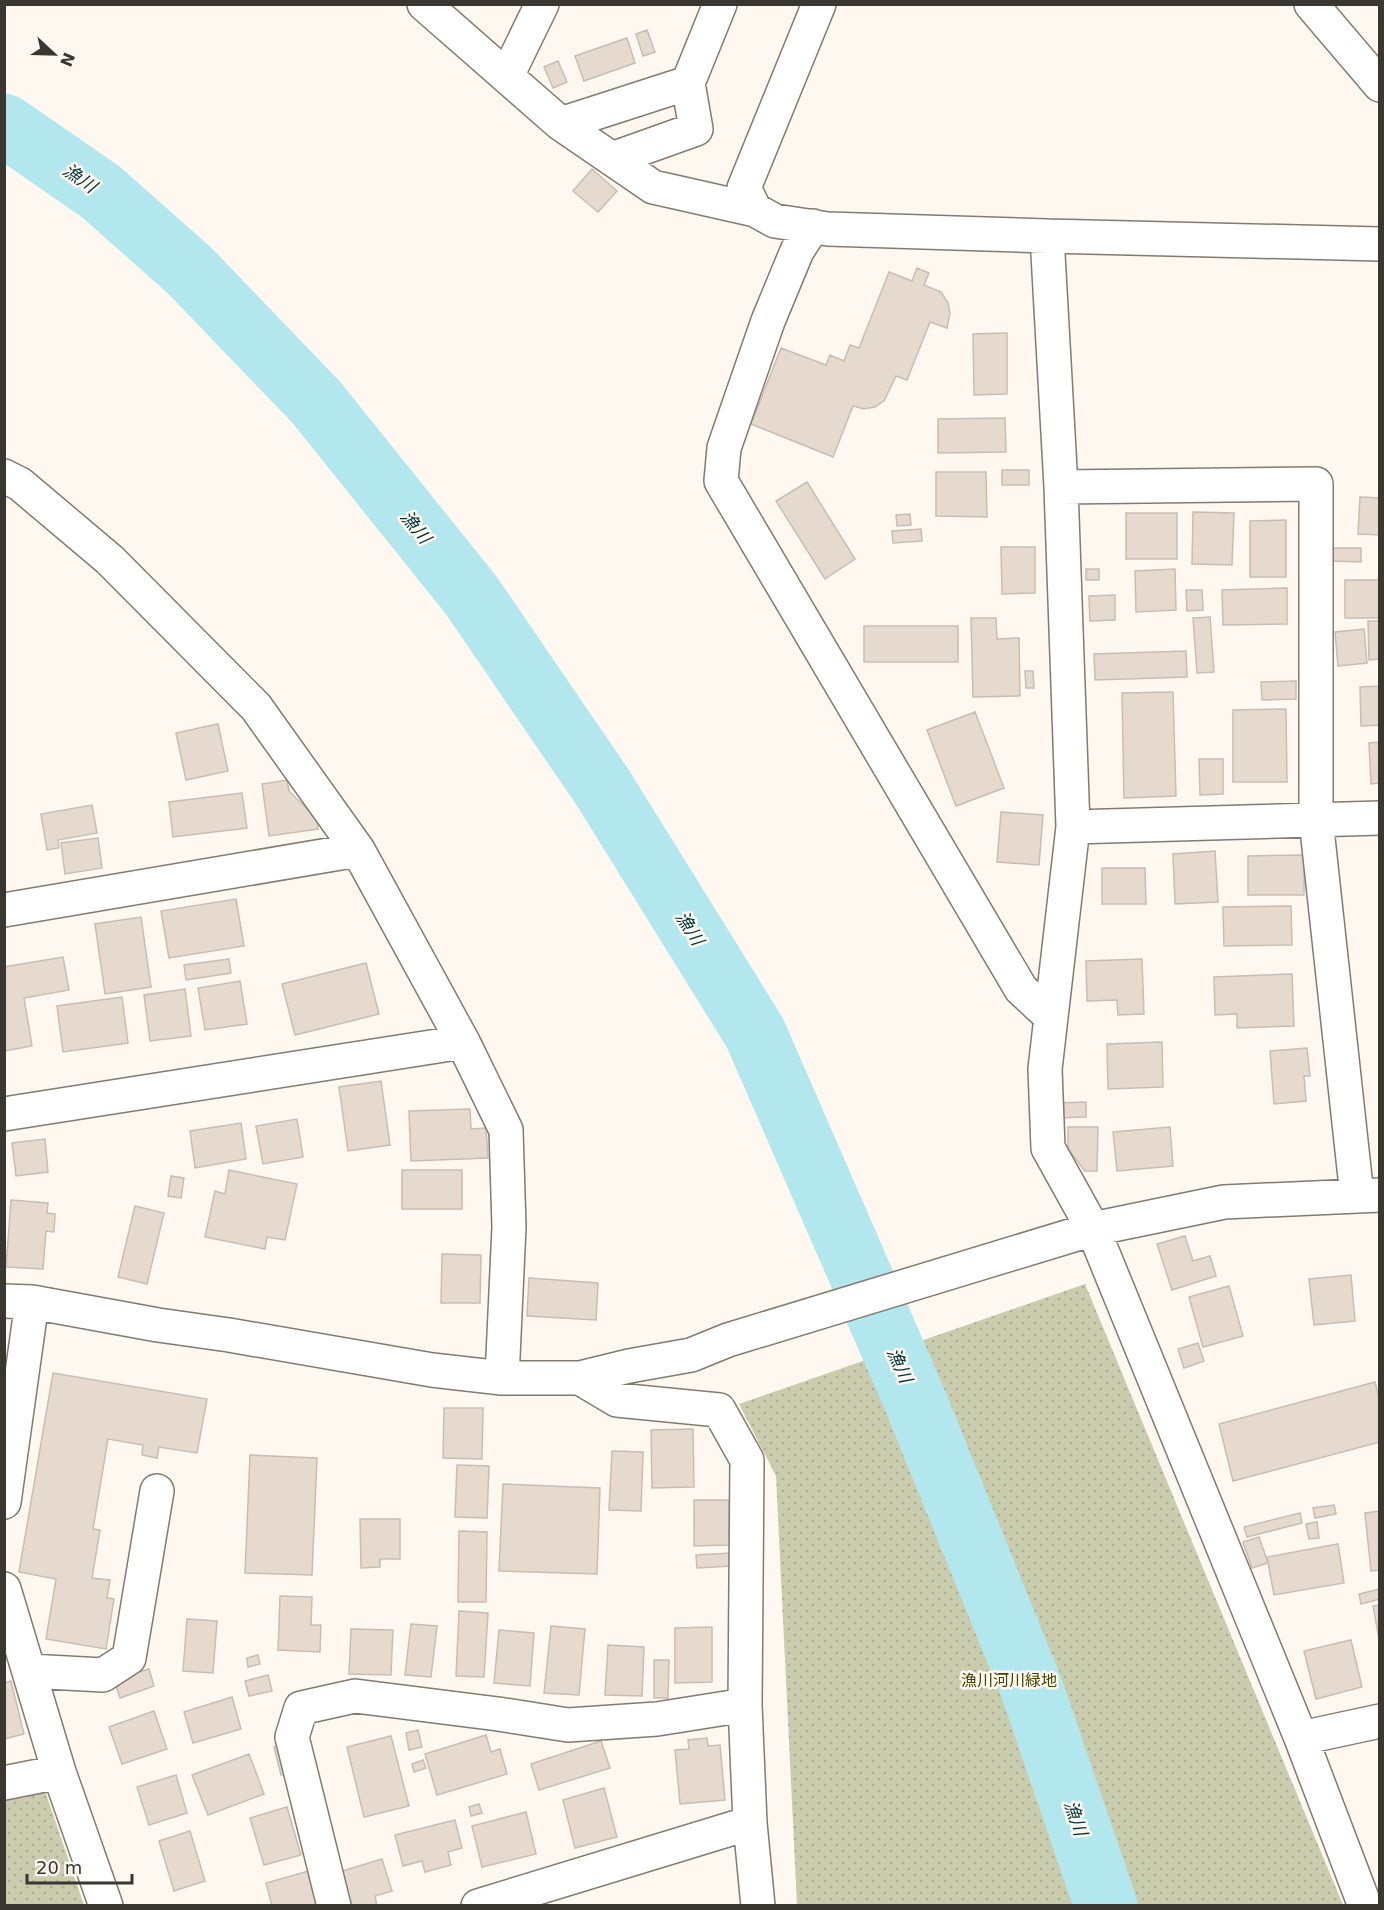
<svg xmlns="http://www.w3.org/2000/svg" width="1384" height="1910" font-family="'DejaVu Sans','Noto Sans JP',sans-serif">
	<defs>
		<pattern id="park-dots" width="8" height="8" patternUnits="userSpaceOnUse" patternTransform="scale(1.5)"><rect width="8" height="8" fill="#caccae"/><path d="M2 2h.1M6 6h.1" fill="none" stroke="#aeb096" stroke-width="1.8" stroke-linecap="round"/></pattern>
	</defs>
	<rect width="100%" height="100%" fill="#fef8f0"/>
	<path fill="url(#park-dots)" d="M1085 1284 1343 1905H797L776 1476 739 1404Z
		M44 1788 84 1905H5L4 1797Z"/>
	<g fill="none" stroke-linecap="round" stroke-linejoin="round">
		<path stroke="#b3e7ee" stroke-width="63" d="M4 125 101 192 189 270 316 402 471 595 603 788 755 1033 914 1398 1032 1689 1106 1906"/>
	</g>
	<path fill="#e6dace" stroke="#c9bdb2" stroke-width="1.5" d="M647 30 655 52 643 56 636 34Z
		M627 38 635 63 584 81 575 56Z
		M558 61 567 82 553 88 544 67Z
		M592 169 617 191 598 212 573 191Z
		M917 268 929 273 924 285 941 292 948 303 950 313 947 328 930 322 907 380 896 376 884 401 875 407 864 409 853 406 833 457 751 424 781 348 826 365 830 355 844 361 850 345 859 348 889 272 912 281Z
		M1007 333V394L974 395 973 334Z
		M1005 418 1006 452 938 453V419Z
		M1002 470H1029V485H1002Z
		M936 472H986L987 517 936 516Z
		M807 482 855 559 825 579 776 501Z
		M1360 497 1380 498V535L1358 534Z
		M1193 512 1234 513 1232 565 1192 564Z
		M1126 513H1177V559H1126Z
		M910 514 911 525 897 526 896 515Z
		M1286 520V577H1250V521Z
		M921 529 922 541 893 543 892 531Z
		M1001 547H1035V593L1002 594Z
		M1333 548H1361V562L1332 561Z
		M1086 569H1099V580H1086Z
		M1175 569 1176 610 1136 612 1135 571Z
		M1345 580H1380V618H1345Z
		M1287 588V624L1223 625 1222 590Z
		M1186 590H1202L1203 610 1187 611Z
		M1115 595V620L1090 621 1089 596Z
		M1210 617 1214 672 1197 673 1193 618Z
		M971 618H996L997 639 1019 638 1020 696 973 697Z
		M1368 621H1380V659L1369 660Z
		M864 626H958V662H864Z
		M1364 629 1367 663 1338 666 1335 632Z
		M1186 651 1187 677 1095 680 1094 654Z
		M1025 671H1033L1034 688H1026Z
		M1296 681V699L1262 700 1261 682Z
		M1380 686V725L1361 726 1360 687Z
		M1173 692 1176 796 1124 798 1122 693Z
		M1286 709 1287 782H1233V710Z
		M975 712 1004 788 956 806 927 730Z
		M218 724 228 771 186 780 176 733Z
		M1380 742V783L1371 784 1369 743Z
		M1199 759H1223V794L1200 795Z
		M287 780 289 791 317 819 318 829 269 836 262 784Z
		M242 793 247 828 173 837 169 802Z
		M92 805 97 833 58 840 59 848 47 850 41 814Z
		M1001 812 1043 815 1039 865 997 862Z
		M98 838 102 868 65 874 61 843Z
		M1215 851 1218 902 1175 904 1173 854Z
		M1304 855V895H1248V856Z
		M1102 868H1145L1146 904H1102Z
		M236 899 244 946 169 958 161 911Z
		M1291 906 1292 945 1224 946 1223 907Z
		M141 917 151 987 105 994 95 924Z
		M63 957 69 990 24 998 32 1046 4 1051V967Z
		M229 959 231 973 186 980 184 965Z
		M1142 959 1144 1014 1118 1015 1117 1000 1087 1001 1086 961Z
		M366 963 379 1014 295 1035 282 984Z
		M1292 974 1294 1026 1237 1028V1014L1215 1015 1214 977Z
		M240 981 247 1024 205 1030 198 988Z
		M185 989 191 1036 150 1041 144 995Z
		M122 997 128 1043 63 1052 57 1006Z
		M1162 1042 1163 1087 1108 1089 1107 1044Z
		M1307 1048 1310 1076H1304L1306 1101 1274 1104 1270 1051Z
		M381 1081 390 1145 348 1151 339 1087Z
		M1086 1102V1117L1058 1118V1103Z
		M470 1109 471 1129 486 1128 488 1158 411 1161 409 1111Z
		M297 1119 303 1157 263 1164 256 1126Z
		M241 1123 246 1159 195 1168 190 1131Z
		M1068 1127H1098L1097 1171H1085L1068 1149Z
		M1170 1127 1173 1166 1117 1171 1113 1132Z
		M45 1139 48 1172 16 1176 12 1143Z
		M229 1170 297 1184 285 1240 267 1237 265 1249 205 1237 215 1191 225 1194Z
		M402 1170H462V1209H402Z
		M171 1176 184 1178 181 1198 168 1196Z
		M11 1200 48 1203 47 1213 55 1214 54 1232 46 1231 43 1269 6 1267Z
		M135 1206 164 1213 147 1284 118 1277Z
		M1185 1236 1193 1261 1210 1256 1216 1276 1172 1290 1157 1244Z
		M442 1254 481 1255 480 1303H441Z
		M1351 1275 1355 1321 1314 1325 1309 1279Z
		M529 1278 598 1283 596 1320 527 1316Z
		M1229 1286 1243 1336 1203 1347 1189 1297Z
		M1198 1343 1204 1361 1184 1368 1178 1349Z
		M53 1373 207 1399 197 1453 159 1447 157 1458 142 1455 143 1445 108 1439 93 1529 100 1530 92 1578 110 1580 107 1598 114 1599 106 1649 46 1639 56 1579 19 1572Z
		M1375 1382 1380 1401V1442L1233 1481 1219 1424Z
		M444 1408H483L482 1459 443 1458Z
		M693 1429 694 1487 652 1488 651 1430Z
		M612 1451 643 1452 641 1511 609 1510Z
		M250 1455 317 1458 312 1575 245 1573Z
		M457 1465 489 1466 487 1518 455 1517Z
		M503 1484 600 1488 597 1574 499 1571Z
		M694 1500H729V1545L694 1546Z
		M1334 1505 1336 1514 1315 1518 1313 1508Z
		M1380 1511V1570L1371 1571 1365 1513Z
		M1300 1513 1302 1523 1247 1537 1244 1527Z
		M360 1519H400V1559H380V1567L361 1568Z
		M1317 1522 1319 1538 1309 1539 1306 1524Z
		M459 1531 487 1532 486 1602H458Z
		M1259 1537 1268 1563 1252 1568 1243 1542Z
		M1338 1544 1344 1583 1274 1595 1267 1557Z
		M731 1553 732 1566 697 1568 696 1555Z
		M1380 1589V1599L1361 1604 1359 1594Z
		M280 1596 312 1597 311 1625H321L320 1652 278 1650Z
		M1380 1605V1644L1373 1606Z
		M459 1611 488 1613 484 1677 456 1676Z
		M187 1619 217 1621 213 1673 183 1671Z
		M411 1624 437 1626 431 1677 405 1675Z
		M551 1626 585 1629 579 1695 544 1693Z
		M712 1627V1682L675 1683V1628Z
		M351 1629 393 1630 391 1675 349 1674Z
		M499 1630 534 1633 530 1686 494 1683Z
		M1351 1640 1362 1687 1316 1699 1304 1651Z
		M608 1645 644 1647 642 1696 605 1695Z
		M258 1655 260 1664 248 1667 247 1658Z
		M654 1660H669L668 1698H654Z
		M149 1669 154 1686 120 1698 114 1679Z
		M268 1675 272 1691 249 1696 245 1681Z
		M11 1681 24 1734 4 1739V1683Z
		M232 1697 241 1729 193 1743 184 1712Z
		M154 1711 167 1749 122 1764 109 1727Z
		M418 1730 422 1747 409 1750 406 1733Z
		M486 1735 491 1752 500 1749 507 1774 437 1795 425 1754Z
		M391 1736 409 1806 364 1817 347 1747Z
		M707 1738 708 1746 720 1745 725 1800 680 1804 675 1750 689 1749 688 1740Z
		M601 1741 610 1768 539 1790 531 1764Z
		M285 1743 293 1771 281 1775 274 1747Z
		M249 1754 264 1794 208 1815 192 1775Z
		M423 1760 426 1768 414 1772 412 1764Z
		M176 1775 187 1813 149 1825 137 1787Z
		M604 1788 617 1837 575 1848 563 1800Z
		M479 1804 482 1813 471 1816 469 1807Z
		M287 1807 301 1855 264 1865 250 1818Z
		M526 1812 536 1854 482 1867 472 1826Z
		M455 1820 462 1848 448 1852 451 1865 425 1872 422 1861 403 1866 395 1835Z
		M190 1831 205 1881 174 1891 159 1841Z
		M382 1859 392 1891 375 1896 377 1906H346L336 1873Z
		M309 1871 319 1906H272L266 1883Z"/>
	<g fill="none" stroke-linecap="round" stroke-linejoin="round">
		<defs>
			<path id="minor" d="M424 4 561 124 688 83
				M819 4 744 188 755 210 775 221 828 229 1047 236 1061 487 1073 827 1045 1069 1048 1148 1093 1229 1301 1738 1365 1906
				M1311 4 1380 85
				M507 76 542 4
				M561 124 653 187 755 210
				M612 159 696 129 688 83 720 4
				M813 226 797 251 768 321 724 448 721 481 1021 989 1050 1016
				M1047 236 1380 244
				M4 476 20 484 110 560 256 707 358 850
				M1061 487 1316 484V820L1357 1196
				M1073 827 1380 818
				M4 910 358 850 463 1042 506 1130 509 1227 502 1378
				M4 1114 463 1042
				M4 1301 32 1302 158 1325 229 1335 432 1370 502 1378H580L629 1366 691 1355 728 1340 1093 1229 1224 1202 1380 1195
				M580 1378 617 1400 719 1410 747 1460 745 1705 750 1823 758 1906
				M4 1502 32 1302
				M4 1589 59 1772 106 1906
				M29 1671 103 1675 129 1658 157 1491
				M1301 1738 1380 1721
				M4 1783 59 1772
				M334 1906 292 1737 301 1708 355 1696 498 1714 568 1725 657 1719 745 1705
				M478 1906 750 1823"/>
		</defs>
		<use href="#minor" stroke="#847a6f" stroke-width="36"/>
		<use href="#minor" stroke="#fff" stroke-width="33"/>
	</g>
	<g text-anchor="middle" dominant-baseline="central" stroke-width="5" stroke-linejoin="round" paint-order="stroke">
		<g font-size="16" fill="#444500" stroke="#fef8f0">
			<text x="1009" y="1680">漁川河川緑地</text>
		</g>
		<g font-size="18" font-style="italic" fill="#02363b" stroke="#fef8f0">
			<text transform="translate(80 178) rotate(35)">漁川</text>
			<text transform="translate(416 527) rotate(51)">漁川</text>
			<text transform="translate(690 928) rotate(58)">漁川</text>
			<text transform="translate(900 1365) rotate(66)">漁川</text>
			<text transform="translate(1076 1818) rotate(71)">漁川</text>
		</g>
	</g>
	<rect width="1384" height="1910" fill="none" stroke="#3a3631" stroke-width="12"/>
	<g transform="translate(54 54) rotate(112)" stroke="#fef8f0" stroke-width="4.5" paint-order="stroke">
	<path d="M0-4.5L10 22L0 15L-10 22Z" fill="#3a3631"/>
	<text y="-9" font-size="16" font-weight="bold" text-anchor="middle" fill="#3a3631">N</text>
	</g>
	<path d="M27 1874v9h105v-9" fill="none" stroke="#3a3631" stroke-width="3"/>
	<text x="36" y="1874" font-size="18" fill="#3a3631" stroke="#fef8f0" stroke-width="4.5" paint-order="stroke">20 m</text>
</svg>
